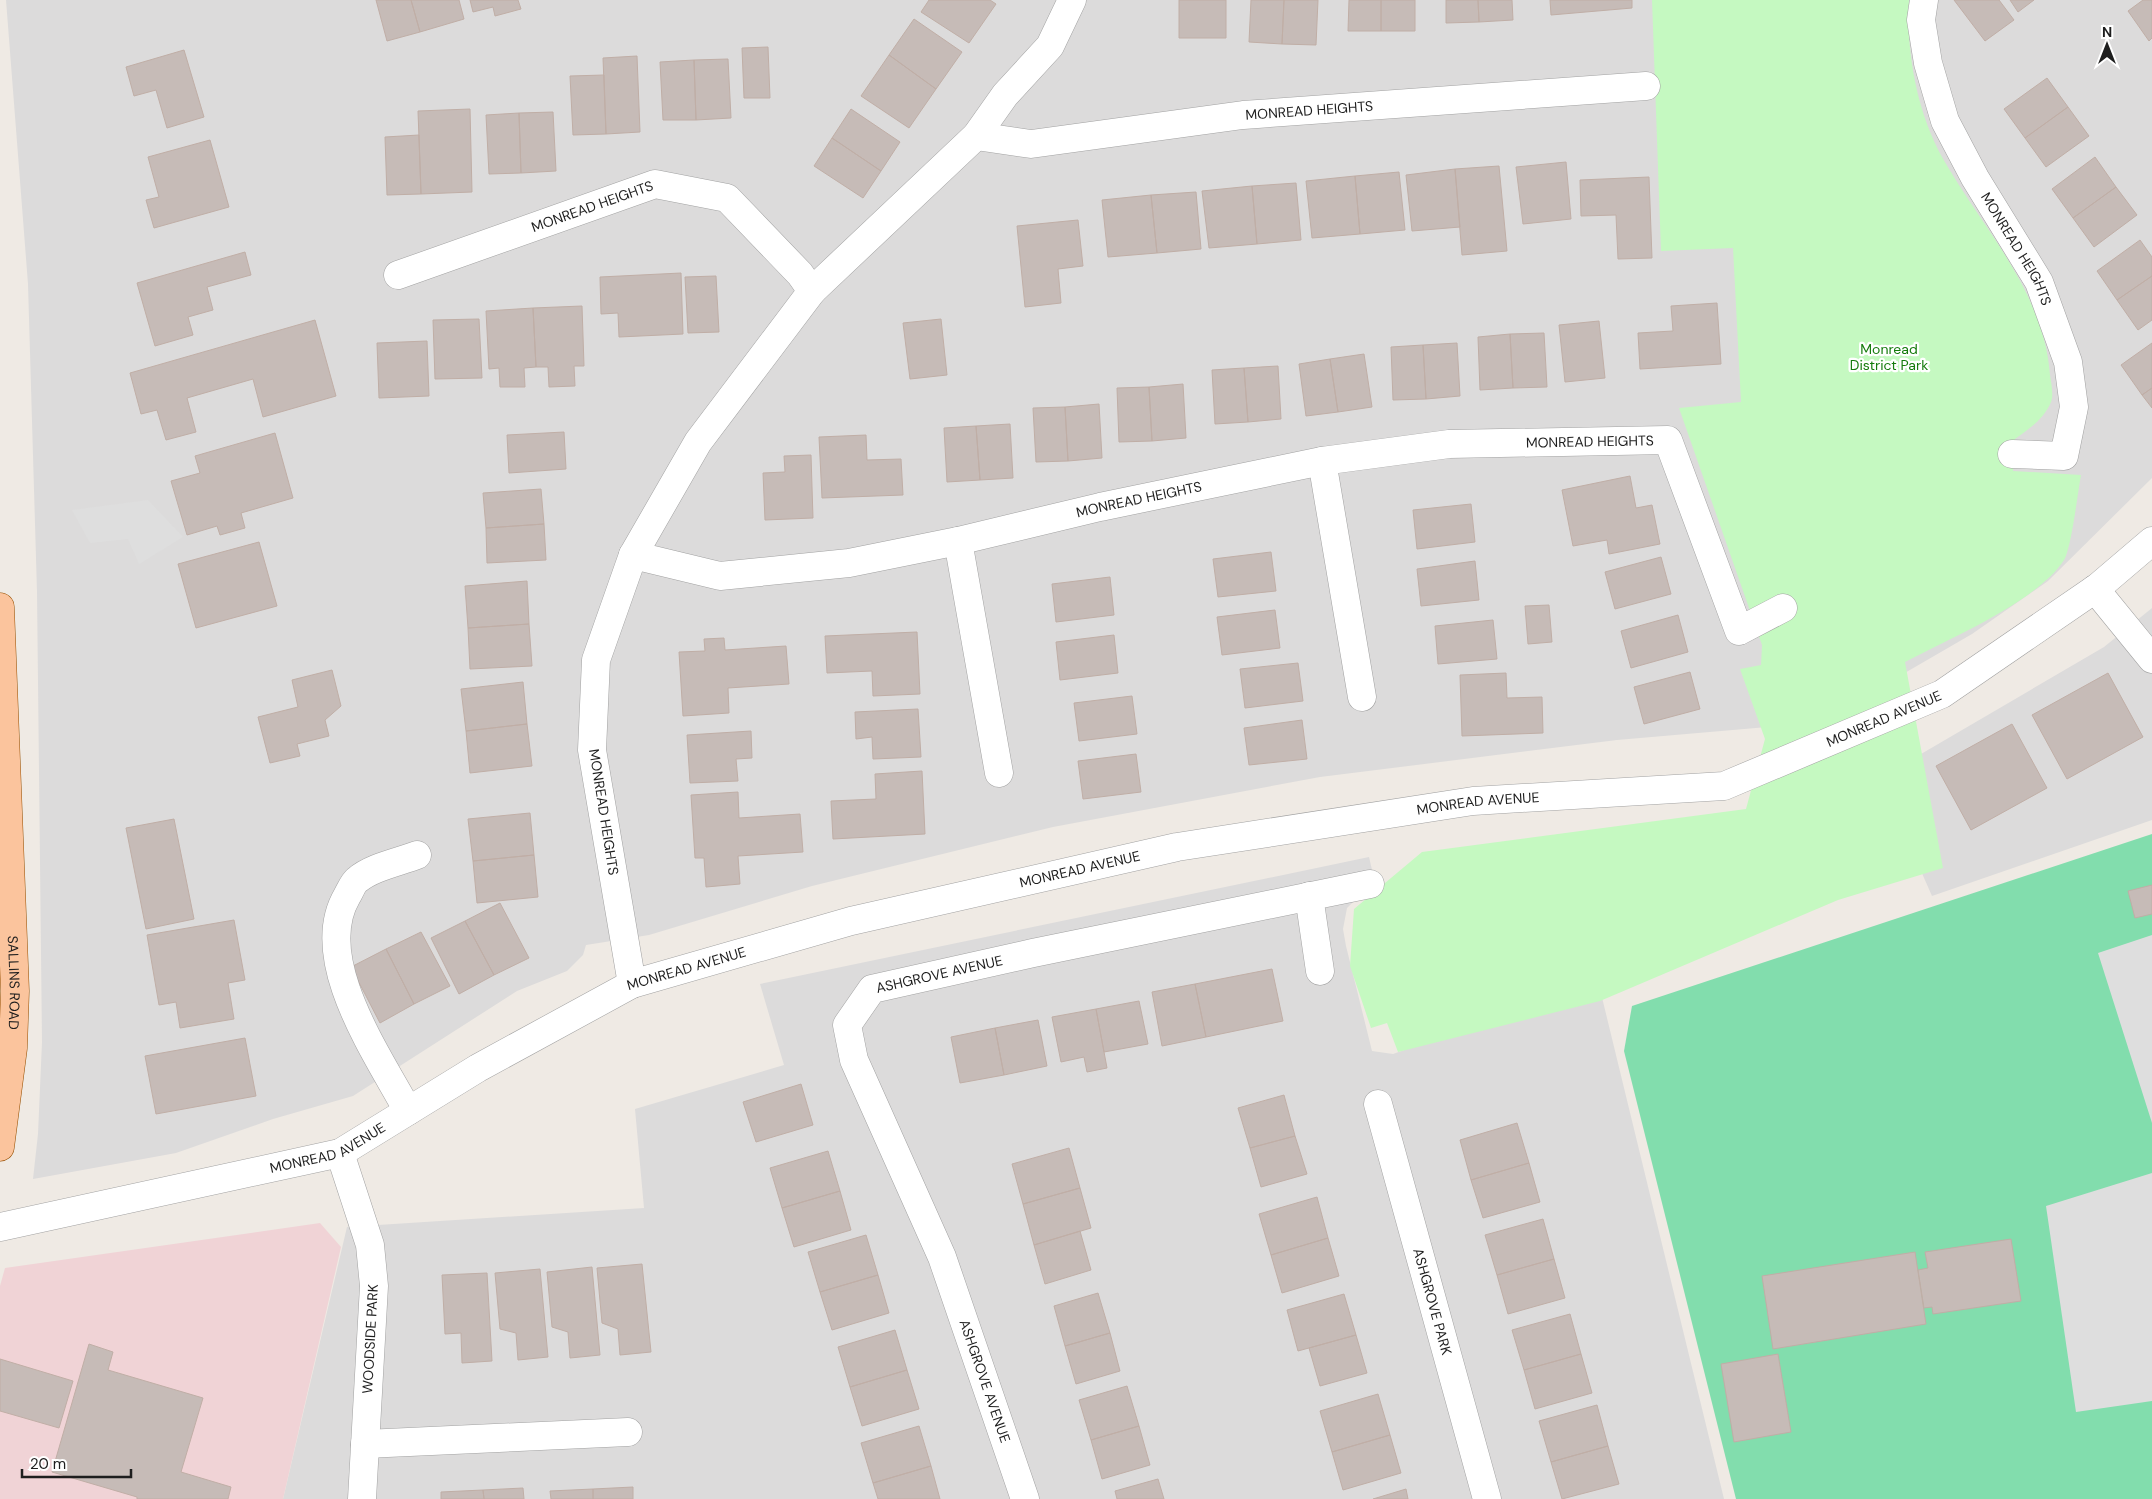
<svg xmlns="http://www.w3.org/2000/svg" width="2152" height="1499" font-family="'DM Sans',sans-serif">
	<rect width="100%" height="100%" fill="#efeae4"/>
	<path fill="#dcdbdb" d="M6 0H2152V478L2048 581 1972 634 1903 674 1779 726 1617 740 1320 777 1053 827 812 886 649 935 586 945 583 955 567 971 517 991 353 1096 273 1119 176 1153 33 1179 38 1134 42 1042 37 592 28 284Z
		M2152 608V820L1932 896 1880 778 2104 647Z
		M1369 857 1376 887 1360 895 1347 908 1343 929 1346 946 1372 1051 1393 1054 1598 981 1724 1499H283L347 1227 644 1208 635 1109 784 1065 760 984Z"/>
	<path fill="#f0d3d6" d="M320 1223 341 1247 283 1499H0V1286L5 1268Z"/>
	<path fill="#c5f9c1" d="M1652 0H1909C1906 53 1917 111 1942 157 1982 228 2044 291 2050 375 2051 383 2054 395 2051 402 2044 419 2029 429 2015 439L2013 471 2081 475C2078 491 2071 550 2064 560 2038 601 1949 639 1905 662L1943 868 1838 900 1600 1001 1398 1052 1387 1023 1371 1028 1350 966 1354 909 1422 852 1746 809 1765 739 1740 669 1761 665 1762 645 1679 408 1741 402 1733 248 1661 251Z"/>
	<path fill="#82ddad" d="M2152 834V1499H1736L1624 1051 1632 1006Z"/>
	<path fill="#dedede" d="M148 500 183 537 139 564 128 539 90 543 72 510Z
		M2152 935V1123L2098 953Z
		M2152 1173V1401L2076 1412 2046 1206Z"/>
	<path fill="#c6bbb7" stroke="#c0aea6" d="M376 0H411L420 32 387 41Z
		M411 0H459L464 19 420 32Z
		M470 0H518L521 9 495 16 493 7 473 12Z
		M929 0H990L996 4 969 43 921 12Z
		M1179 0H1226V38H1179Z
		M1251 0H1284L1282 44 1249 42Z
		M1284 0H1318L1316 45 1282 44Z
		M1349 0H1381V31H1348Z
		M1381 0H1415V31H1381Z
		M1446 0H1478L1479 22 1446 23Z
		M1478 0H1512L1513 20 1479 22Z
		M1550 0H1632V8L1551 15Z
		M1954 0H1999L2014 20 1985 41Z
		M2010 0H2034L2018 12Z
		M2143 0H2152V38L2149 41 2128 11Z
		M914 19 962 52 936 89 889 55Z
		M768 47 770 98H744L742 48Z
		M184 50 204 117 167 128 156 90 134 96 126 67Z
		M889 55 936 89 909 128 861 96Z
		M637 56 640 132 606 134 603 58Z
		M728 59 731 118 696 120 694 60Z
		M694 60 696 120H663L660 62Z
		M604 75 606 134 573 135 570 76Z
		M2047 78 2068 107 2025 138 2004 109Z
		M2068 107 2089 136 2046 167 2025 138Z
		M470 109 472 192 421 194 418 111Z
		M851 109 900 142 881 171 832 138Z
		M553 112 556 171 521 173 519 113Z
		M519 113 521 173 489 174 486 115Z
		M419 135 421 194 387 195 385 137Z
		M832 138 881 171 863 198 814 166Z
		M210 140 229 207 154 228 146 200 159 197 148 157Z
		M2095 157 2116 187 2073 218 2052 189Z
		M1566 162 1571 219 1523 224 1516 167Z
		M1499 166 1507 251 1462 255 1455 169Z
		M1455 169 1460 227 1412 231 1406 175Z
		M1399 172 1405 230 1360 234 1355 176Z
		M1355 176 1360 234 1312 238 1306 181Z
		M1649 177 1652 258 1618 259 1616 215 1581 216 1580 180Z
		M1296 183 1301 240 1257 244 1252 186Z
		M1252 186 1257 244 1209 248 1202 191Z
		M2116 187 2137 215 2094 247 2073 218Z
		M1196 192 1201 249 1157 253 1151 195Z
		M1151 195 1157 253 1108 257 1102 200Z
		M1078 220 1083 266 1058 269 1061 303 1025 307 1017 226Z
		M2140 240 2152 257V276L2117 300 2097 271Z
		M245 252 251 275 207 287 213 310 188 317 193 335 155 346 137 283Z
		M681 273 683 334 619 337 618 313 601 314 600 277Z
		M716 276 719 332 688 333 685 277Z
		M2152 276V320L2138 330 2117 300Z
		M1717 303 1721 364 1640 369 1638 333 1673 331 1671 306Z
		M582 306 584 366H574L575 386 549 387 548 367H536L533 308Z
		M533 308 536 367 524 368 525 387H500L499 368 489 369 486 311Z
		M479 319 482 378 435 379 433 320Z
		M941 319 947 375 910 379 903 323Z
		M315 320 336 396 263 417 253 379 187 398 196 432 166 440 157 410 141 414 130 373Z
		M1599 321 1605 378 1565 382 1559 325Z
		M1544 333 1547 387 1513 388 1510 334Z
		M1510 334 1513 388 1480 390 1478 337Z
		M427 341 429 396 379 398 377 343Z
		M1457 343 1460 396 1426 399 1423 345Z
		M2152 343V388L2142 395 2121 365Z
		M1423 345 1426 399 1393 400 1391 347Z
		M1364 354 1372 407 1338 412 1330 359Z
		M1330 359 1338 412 1306 416 1299 364Z
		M1278 366 1281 419 1248 422 1244 368Z
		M1244 368 1248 422 1215 424 1212 370Z
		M1183 384 1186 438 1152 441 1149 387Z
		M1149 387 1152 441 1119 442 1117 388Z
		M2152 388V408L2142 395Z
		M1099 404 1102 458 1068 461 1065 407Z
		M1065 407 1068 461 1036 462 1033 408Z
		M1010 424 1013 478 980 480 976 426Z
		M976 426 980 480 947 482 944 428Z
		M564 432 566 469 509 473 507 435Z
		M275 433 293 498 241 513 245 528 220 535 217 526 187 535 171 481 200 473 195 456Z
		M866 435 867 460 901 459 903 495 822 498 819 437Z
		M811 455 813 518 765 520 763 473 785 472 784 456Z
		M1630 476 1636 508 1652 505 1660 544 1609 554 1607 540 1573 546 1562 490Z
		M541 489 544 524 486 528 483 493Z
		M1471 504 1475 542 1417 549 1413 510Z
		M544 524 546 560 487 563 486 528Z
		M259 542 277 606 196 628 178 564Z
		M1271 552 1276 591 1218 597 1213 559Z
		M1661 557 1671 594 1615 609 1605 572Z
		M1475 561 1479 600 1421 606 1417 569Z
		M1110 577 1114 615 1056 622 1052 584Z
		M527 581 529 624 468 628 465 586Z
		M1549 605 1552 642 1528 644 1525 606Z
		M1275 610 1280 648 1222 655 1217 617Z
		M1678 615 1688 652 1631 668 1621 631Z
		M1493 620 1497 659 1438 664 1435 626Z
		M529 624 532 666 470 669 468 628Z
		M917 632 920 694 873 696 872 671 827 673 825 636Z
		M1114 635 1118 673 1060 680 1056 642Z
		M724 638 725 650 786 646 789 684 728 688 729 713 683 716 679 652 705 651 704 639Z
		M1298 663 1303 701 1245 708 1240 669Z
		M332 670 341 706 325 720 329 736 297 744 300 756 270 763 258 717 298 707 292 680Z
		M1690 672 1700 709 1644 724 1634 687Z
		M1506 673 1507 698 1542 697 1543 733 1462 736 1460 675Z
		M2108 673 2143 737 2067 779 2032 715Z
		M523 682 527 724 466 731 461 689Z
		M1132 696 1137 734 1079 741 1074 703Z
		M918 709 921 757 873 759 872 737 856 739 855 712Z
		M1302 720 1307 759 1249 765 1244 728Z
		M527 724 532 766 470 773 466 731Z
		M2012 724 2047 788 1971 830 1936 766Z
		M751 731 752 758 736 759 738 781 690 783 687 735Z
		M1136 754 1141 792 1083 799 1078 761Z
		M922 771 925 834 833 839 831 801 876 799 875 774Z
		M738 792 739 818 800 814 803 852 738 856 740 884 706 887 704 858H695L691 795Z
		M530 813 534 855 473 861 468 819Z
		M174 819 194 919 146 929 126 828Z
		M534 855 538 897 477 903 473 861Z
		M2152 885V914L2135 918 2128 891Z
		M500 903 529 958 494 975 465 921Z
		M234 920 245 980 228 983 234 1019 180 1028 176 1002 159 1005 147 935Z
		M465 921 494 975 459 994 431 938Z
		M421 932 450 986 414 1004 386 949Z
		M386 949 414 1004 380 1023 351 967Z
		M1272 969 1283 1021 1206 1037 1195 984Z
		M1195 984 1206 1037 1162 1046 1152 992Z
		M1139 1001 1148 1044 1104 1052 1096 1009Z
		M1096 1009 1107 1068 1087 1072 1084 1057 1061 1062 1052 1017Z
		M1038 1020 1047 1066 1004 1075 995 1028Z
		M995 1028 1004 1075 960 1083 951 1037Z
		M245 1038 256 1096 156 1114 145 1056Z
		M801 1084 813 1125 756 1142 743 1102Z
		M1284 1095 1295 1136 1250 1148 1238 1108Z
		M1517 1123 1529 1163 1471 1180 1460 1140Z
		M1295 1136 1307 1174 1261 1187 1250 1148Z
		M1069 1148 1080 1188 1023 1204 1012 1164Z
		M828 1151 840 1191 782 1208 770 1168Z
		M1529 1163 1540 1202 1483 1218 1471 1180Z
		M1080 1188 1091 1228 1034 1245 1023 1204Z
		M840 1191 851 1230 794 1247 782 1208Z
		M1317 1197 1328 1238 1271 1255 1259 1214Z
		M1543 1219 1554 1259 1497 1275 1485 1235Z
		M1080 1231 1091 1270 1045 1284 1034 1245Z
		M866 1235 878 1275 820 1292 808 1252Z
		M1328 1238 1339 1276 1282 1293 1271 1255Z
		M2011 1239 2021 1301 1933 1314 1932 1307 1924 1308 1918 1270 1928 1268 1925 1252Z
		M1915 1252 1926 1324 1773 1349 1762 1276Z
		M1554 1259 1565 1298 1508 1314 1497 1275Z
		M642 1264 651 1352 620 1355 618 1329 602 1323 597 1268Z
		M592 1267 600 1355 570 1358 568 1332 552 1327 547 1272Z
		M540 1269 548 1357 518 1360 516 1333 500 1329 495 1273Z
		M487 1273 492 1361 462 1363 461 1333 445 1334 442 1275Z
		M878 1275 889 1313 832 1330 820 1292Z
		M1098 1293 1110 1333 1065 1346 1054 1306Z
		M1344 1294 1356 1335 1298 1351 1287 1310Z
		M1570 1314 1581 1354 1524 1370 1512 1330Z
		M895 1330 907 1370 850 1387 838 1347Z
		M1110 1333 1120 1371 1076 1384 1065 1346Z
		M1356 1335 1367 1373 1320 1386 1309 1348Z
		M89 1344 113 1352 108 1370 203 1398 181 1472 231 1487 228 1499H137V1497L52 1472Z
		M1581 1354 1592 1393 1535 1409 1524 1370Z
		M1778 1354 1791 1432 1734 1442 1721 1364Z
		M0 1359 73 1381 59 1428 0 1411Z
		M907 1370 919 1409 862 1426 850 1387Z
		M1127 1386 1139 1426 1091 1440 1079 1400Z
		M1378 1394 1390 1435 1332 1452 1320 1411Z
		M1597 1405 1608 1446 1551 1462 1539 1421Z
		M919 1426 931 1466 873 1483 861 1443Z
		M1139 1426 1150 1465 1102 1479 1091 1440Z
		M1390 1435 1401 1473 1343 1490 1332 1452Z
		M1608 1446 1619 1484 1562 1499 1551 1462Z
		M931 1466 940 1499H878L873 1483Z
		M1158 1479 1164 1499H1117L1115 1491Z
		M633 1487V1499H593V1489Z
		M523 1488 524 1499H484L483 1490Z
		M593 1489V1499H551L550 1491Z
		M1406 1489 1408 1499H1373Z
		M483 1490 484 1499H441V1492Z"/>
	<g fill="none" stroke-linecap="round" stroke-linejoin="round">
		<defs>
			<g id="minor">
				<path id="s1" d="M1924 0 1921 20 1928 63 1945 121 1975 178 2039 282 2068 362 2074 407 2064 456 2012 454"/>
				<path id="s2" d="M976 136 1031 144 1243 115 1646 86"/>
				<path id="s3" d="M398 275 655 184 727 198 800 274 812 291"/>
				<path d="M1322 461 1362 697"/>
				<path d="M958 541 999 773"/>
				<path id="s4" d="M633 555 720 576 849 563 958 541 1100 507 1322 461 1449 444 1668 440 1739 631 1783 608"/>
				<path d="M2095 589 2152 659"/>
				<path d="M1309 896 1320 971"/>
				<path d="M632 984 592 750 596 660 633 555 698 442 812 291 976 136 1005 95 1050 46 1072 0"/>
				<path id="s5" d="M1378 1104 1487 1499"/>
				<path d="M408 1111C378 1055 310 959 347 896 350 891 353 883 357 880 372 867 399 862 417 855"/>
				<path d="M340 1153 370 1245 374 1286 362 1499"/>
				<path id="s6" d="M0 1227 340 1153 478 1068 632 984 851 921 1177 847 1473 801 1724 786 1942 694 2098 587 2152 541"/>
				<path d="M365 1444 628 1432"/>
				<path id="s7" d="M1025 1499 942 1257 854 1060 847 1025 872 989 1033 953 1370 884"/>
			</g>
			<g id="major">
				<path id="s8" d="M0 607 15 991 13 1048 0 1147"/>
			</g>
		</defs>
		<use href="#minor" stroke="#a2a2a2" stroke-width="29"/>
		<use href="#major" stroke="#964f01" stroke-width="29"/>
		<use href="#minor" stroke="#fff" stroke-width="28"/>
		<use href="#major" stroke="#fbc49d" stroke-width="28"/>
	</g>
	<g text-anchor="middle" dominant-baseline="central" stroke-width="4.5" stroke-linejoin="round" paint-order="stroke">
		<g font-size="14" fill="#1e1e1e" stroke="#fff">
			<text stroke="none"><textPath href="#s2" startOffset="336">MONREAD HEIGHTS</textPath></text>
			<text stroke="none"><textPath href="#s3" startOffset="206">MONREAD HEIGHTS</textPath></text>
			<text stroke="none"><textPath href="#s1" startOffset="271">MONREAD HEIGHTS</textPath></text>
			<text stroke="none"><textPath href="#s4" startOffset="972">MONREAD HEIGHTS</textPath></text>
			<text stroke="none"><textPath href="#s4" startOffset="516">MONREAD HEIGHTS</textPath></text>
			<text stroke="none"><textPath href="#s6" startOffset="1972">MONREAD AVENUE</textPath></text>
			<text stroke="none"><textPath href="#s6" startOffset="1552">MONREAD AVENUE</textPath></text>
			<text transform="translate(604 812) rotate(81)">MONREAD HEIGHTS</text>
			<text stroke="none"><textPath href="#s6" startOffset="1148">MONREAD AVENUE</textPath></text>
			<text stroke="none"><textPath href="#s6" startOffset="742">MONREAD AVENUE</textPath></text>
			<text stroke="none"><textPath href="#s7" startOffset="620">ASHGROVE AVENUE</textPath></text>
			<text stroke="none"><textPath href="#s8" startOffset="376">SALLINS ROAD</textPath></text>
			<text stroke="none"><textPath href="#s6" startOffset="338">MONREAD AVENUE</textPath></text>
			<text stroke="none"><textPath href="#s5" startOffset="205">ASHGROVE PARK</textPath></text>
			<text transform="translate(370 1339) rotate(-87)">WOODSIDE PARK</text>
			<text transform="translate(985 1381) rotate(71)">ASHGROVE AVENUE</text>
		</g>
		<g font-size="14" fill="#147b0c" stroke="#fff">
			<text x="1889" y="349">Monread<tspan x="1889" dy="16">District Park</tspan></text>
		</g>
	</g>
	<g transform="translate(2107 45)" stroke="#ffffff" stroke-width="4" paint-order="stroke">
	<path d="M0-4L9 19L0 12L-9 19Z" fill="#1e1e1e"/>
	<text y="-8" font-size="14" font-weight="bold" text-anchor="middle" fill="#1e1e1e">N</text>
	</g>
	<path d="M22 1469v8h109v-8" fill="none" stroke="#1e1e1e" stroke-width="2.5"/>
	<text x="30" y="1469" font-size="15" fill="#1e1e1e" stroke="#ffffff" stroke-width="4" paint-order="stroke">20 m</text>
</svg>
